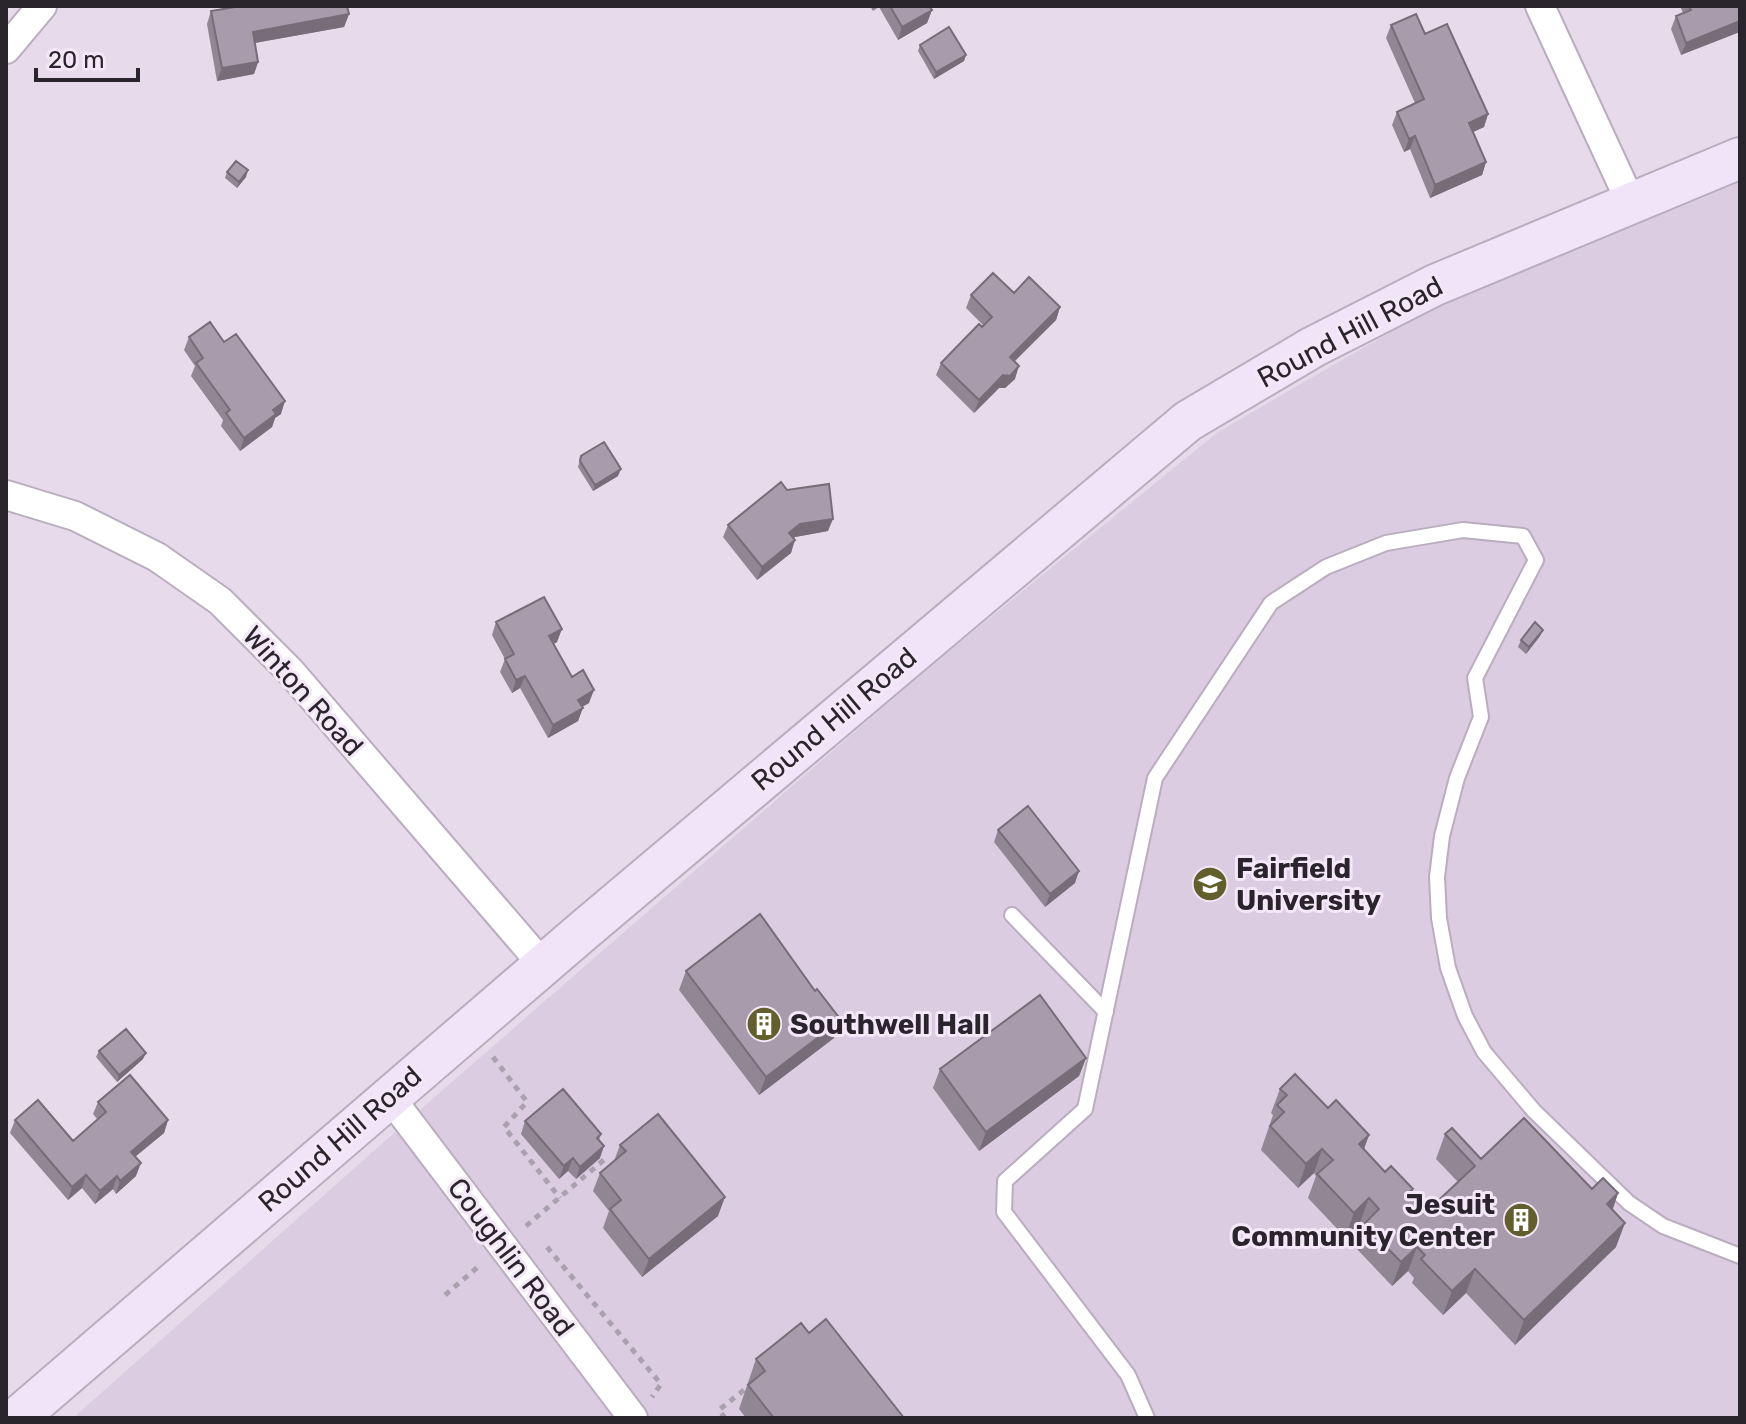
<svg xmlns="http://www.w3.org/2000/svg" width="1746" height="1424" font-family="Rubik,sans-serif">
	<rect width="100%" height="100%" fill="#e6daeb"/>
	<path fill="#dbcce2" d="M1740 171V1418H73L438 1094 921 674 1218 432 1394 330 1552 248Z"/>
	<g fill="none" stroke-linecap="round" stroke-linejoin="round">
		<defs>
			<path id="service" d="M1012 915 1106 1012
				M1147 1418 1128 1375 1004 1212 1005 1181 1085 1109 1155 778 1271 603 1326 567 1386 543 1463 530 1523 536 1536 560 1475 678 1481 717 1457 778 1442 836 1437 877 1439 918 1448 968 1465 1016 1484 1052 1534 1111 1629 1203 1663 1226 1740 1256"/>
			<path id="minor" d="M1540 6 1631 203
				M6 49 42 6
				M6 495 75 516 157 557 220 601 290 671 543 965
				M389 1096 633 1418"/>
			<path id="secondary" d="M17 1418 583 931 1188 421 1313 347 1435 285 1740 158"/>
		</defs>
		<use href="#service" stroke="#b9adbe" stroke-width="18"/>
		<use href="#minor" stroke="#b9adbe" stroke-width="32"/>
		<use href="#secondary" stroke="#b9adbe" stroke-width="44"/>
		<path stroke="#aaa1ae" stroke-width="5" stroke-dasharray="6 6" stroke-linecap="butt" d="M493 1057 527 1102 504 1127 560 1198
			M526 1226 605 1159
			M547 1247 661 1384 652 1397
			M445 1295 479 1266
			M725 1418 719 1410 749 1386"/>
		<use href="#service" stroke="#fff" stroke-width="14"/>
		<use href="#minor" stroke="#fff" stroke-width="28"/>
		<use href="#secondary" stroke="#f2e4f8" stroke-width="40"/>
	</g>
	<path fill="#908694" d="M870 6H929L932 10 927 23 898 40 879 7 873 11Z
		M1680 6H1740L1681 55 1671 29 1676 16 1683 13Z
		M211 11 349 14 344 27 255 43 258 62 254 74 217 81 207 24Z
		M1391 25 1425 34 1488 114 1484 127 1473 132 1486 162 1482 175 1430 198 1410 149 1404 152 1392 125 1397 112 1415 103 1386 38Z
		M920 45 966 55 964 61 934 79 918 51Z
		M227 172 246 177 237 188 225 178Z
		M1014 293 1060 307 1056 320 1014 361 1015 379 1005 388H999L974 413 936 375 941 363 984 326 966 308 971 295Z
		M189 337 224 342 281 414 275 418 272 427 240 451 221 426 223 420 191 376 195 366 184 350Z
		M581 456 618 476 593 491 578 467Z
		M787 490 828 531 795 537 794 538 791 553 757 580 723 537 728 525Z
		M496 622 557 642 553 644 572 677 589 703 582 707 578 721 548 738 520 688 512 693 500 672 505 659 492 635Z
		M1540 636 1526 654 1518 647 1521 640Z
		M998 830 1075 883 1045 907 994 842Z
		M686 971 834 1038 759 1095 679 990Z
		M99 1051 143 1059 117 1082 96 1057Z
		M1086 1058 1079 1076 979 1151 933 1088 940 1069Z
		M1280 1089 1328 1108 1369 1135 1364 1149 1385 1172 1413 1189 1410 1197 1425 1213 1458 1182 1436 1159 1445 1134 1481 1159 1592 1189 1618 1193 1612 1210 1616 1247 1515 1345 1466 1293 1443 1315 1412 1283 1414 1278 1408 1271 1392 1286 1356 1248 1364 1226 1360 1222 1345 1237 1308 1198 1316 1176 1314 1173 1298 1188 1261 1150 1273 1115 1271 1113Z
		M98 1102 168 1120 164 1133 135 1157 136 1176 116 1194 113 1189 95 1204 82 1188 68 1200 10 1133 15 1120 73 1141 98 1120 93 1114Z
		M525 1121 601 1134 599 1140 600 1158 576 1179 568 1171 559 1179 521 1134Z
		M620 1145 718 1216 642 1277 603 1228 609 1211 593 1191 600 1173 614 1161Z
		M809 1333 904 1418H746L739 1409 756 1359Z"/>
	<path fill="#766d78" d="M932 10 927 23 898 40 902 27Z
		M349 14 344 27 248 44 253 32Z
		M1740 21V32L1681 55 1686 43Z
		M966 55 964 61 934 79 936 72Z
		M258 62 254 74 217 81 222 68Z
		M1488 114 1484 127 1464 136 1469 123Z
		M1415 136 1410 149 1404 152 1409 139Z
		M1486 162 1482 175 1430 198 1435 185Z
		M248 170 246 177 237 188 239 182Z
		M1060 307 1056 320 1006 370 1010 357Z
		M1019 366 1015 379 1005 388H999L974 413 979 400 1003 375Z
		M285 401 281 414 275 418 272 427 240 451 244 438 273 410Z
		M621 469 618 476 593 491 595 485Z
		M833 519 828 531 795 537 785 546 789 533 800 524Z
		M795 540 791 553 757 580 762 567Z
		M562 629 557 642 544 649 549 636Z
		M1543 630 1540 636 1526 654 1529 647Z
		M525 676 520 688 512 693 516 680Z
		M594 690 589 703 573 712 578 700Z
		M583 708 578 721 548 738 553 725Z
		M1079 871 1075 883 1045 907 1050 894Z
		M841 1020 834 1038 759 1095 766 1077Z
		M146 1053 143 1059 117 1082 119 1075Z
		M1086 1058 1079 1076 979 1151 986 1132Z
		M168 1120 164 1133 126 1164 131 1152Z
		M1369 1135 1360 1159 1359 1144Z
		M604 1146 600 1158 576 1179 580 1167Z
		M1322 1149 1314 1173 1298 1188 1306 1164Z
		M573 1158 568 1171 559 1179 564 1166Z
		M141 1163 136 1176 116 1194 120 1181Z
		M86 1175 82 1188 68 1200 72 1187Z
		M117 1176 113 1189 95 1204 100 1191Z
		M1618 1193 1610 1218 1607 1204Z
		M725 1197 718 1216 642 1277 649 1259Z
		M1369 1198 1360 1222 1345 1237 1354 1213Z
		M1625 1223 1616 1247 1515 1345 1524 1320Z
		M1417 1247 1408 1271 1392 1286 1401 1262Z
		M1475 1269 1466 1293 1443 1315 1452 1291Z"/>
	<path fill="#a89cac" stroke="#766d78" stroke-width="2" d="M241 6H347L349 14 253 32 258 62 222 68 211 11Z
		M890 6H929L932 10 902 27Z
		M1689 6H1740V21L1686 43 1676 16 1691 10Z
		M1416 14 1425 34 1447 24 1488 114 1469 123 1486 162 1435 185 1415 136 1409 139 1397 112 1424 99 1391 25Z
		M949 27 966 55 936 72 920 45Z
		M236 161 248 170 239 182 227 172Z
		M993 273 1014 293 1029 277 1060 307 1010 357 1019 366 1010 376 1003 375 979 400 941 363 979 324 982 327 992 317 971 295Z
		M210 322 224 342 236 334 285 401 273 410 276 414 244 438 226 413 230 410 196 363 203 358 189 337Z
		M604 442 621 469 595 485 580 461 581 456Z
		M781 482 787 490 829 484 833 519 800 524 789 533 795 540 762 567 728 525Z
		M544 597 562 629 549 636 572 677 583 670 594 690 578 700 583 708 553 725 525 676 516 680 505 659 514 654 496 622Z
		M1535 622 1543 630 1529 647 1521 640Z
		M1028 806 1079 871 1050 894 998 830Z
		M760 914 815 991 817 989 841 1020 766 1077 686 971Z
		M1040 995 1086 1058 986 1132 940 1069Z
		M126 1029 146 1053 119 1075 99 1051Z
		M1295 1074 1328 1108 1336 1100 1369 1135 1359 1144 1385 1172 1391 1166 1413 1189 1407 1194 1425 1213 1475 1166 1445 1134 1452 1128 1481 1159 1524 1118 1592 1189 1603 1178 1618 1193 1607 1204 1625 1223 1524 1320 1475 1269 1452 1291 1421 1259 1425 1255 1417 1247 1401 1262 1364 1224 1379 1209 1369 1198 1354 1213 1317 1174 1333 1160 1322 1149 1306 1164 1270 1126 1284 1112 1277 1105 1287 1095 1280 1089Z
		M130 1075 168 1120 131 1152 141 1163 120 1181 117 1176 100 1191 86 1175 72 1187 15 1120 38 1100 73 1141 106 1112 98 1102Z
		M563 1089 601 1134 597 1138 604 1146 580 1167 573 1158 564 1166 525 1121Z
		M658 1114 725 1197 649 1259 610 1209 621 1200 600 1173 626 1151 620 1145Z
		M826 1319 904 1418H774L748 1385 765 1371 756 1359 801 1323 809 1333Z"/>
	<defs>
		<symbol id="university-disc" viewBox="-11 -11 22 22"><circle r="9.5" fill="#635f2c" stroke="#f3e7f8"/><path d="M0-5L7-2L0 1L-7-2ZM-4 1L0 2.5L4 1V4Q0 6-4 4Z" fill="#fff"/></symbol>
		<symbol id="building-disc" viewBox="-11 -11 22 22"><circle r="9.5" fill="#635f2c" stroke="#f3e7f8"/><path d="M-4-6H4V6H1V3H-1V6H-4ZM-2.5-4.3h1.7v1.8h-1.7ZM.8-4.3h1.7v1.8H.8ZM-2.5-1h1.7V.8h-1.7ZM.8-1h1.7V.8H.8Z" fill="#fff"/></symbol>
	</defs>
	<g fill-rule="evenodd">
		<use href="#university-disc" x="1190" y="864" width="40" height="40"/>
		<use href="#building-disc" x="744" y="1004" width="40" height="40"/>
		<use href="#building-disc" x="1501" y="1200" width="40" height="40"/>
	</g>
	<g text-anchor="middle" dominant-baseline="central" stroke-width="6" stroke-linejoin="round" paint-order="stroke">
		<g font-size="28" fill="#2a252c" stroke="#f3e7f8">
			<text transform="translate(1350 332) rotate(-28)">Round Hill Road</text>
			<text transform="translate(303 691) rotate(48)">Winton Road</text>
			<text transform="translate(834 719) rotate(-40)">Round Hill Road</text>
			<text transform="translate(340 1139) rotate(-41)">Round Hill Road</text>
			<text transform="translate(511 1257) rotate(53)">Coughlin Road</text>
		</g>
		<g font-size="28" font-weight="bold" fill="#2a252c" stroke="#f3e7f8" text-anchor="start">
			<text x="1236" y="868">Fairfield<tspan x="1236" dy="32">University</tspan></text>
			<text x="790" y="1024">Southwell Hall</text>
			<text x="1495" y="1204" text-anchor="end">Jesuit<tspan x="1495" dy="32">Community Center</tspan></text>
		</g>
	</g>
	<rect width="1746" height="1424" fill="none" stroke="#2a252c" stroke-width="16"/>
	<path d="M36 68v12h102v-12" fill="none" stroke="#2a252c" stroke-width="4"/>
	<text x="48" y="68" font-size="24" fill="#2a252c" stroke="#f3e7f8" stroke-width="6" paint-order="stroke">20 m</text>
</svg>
